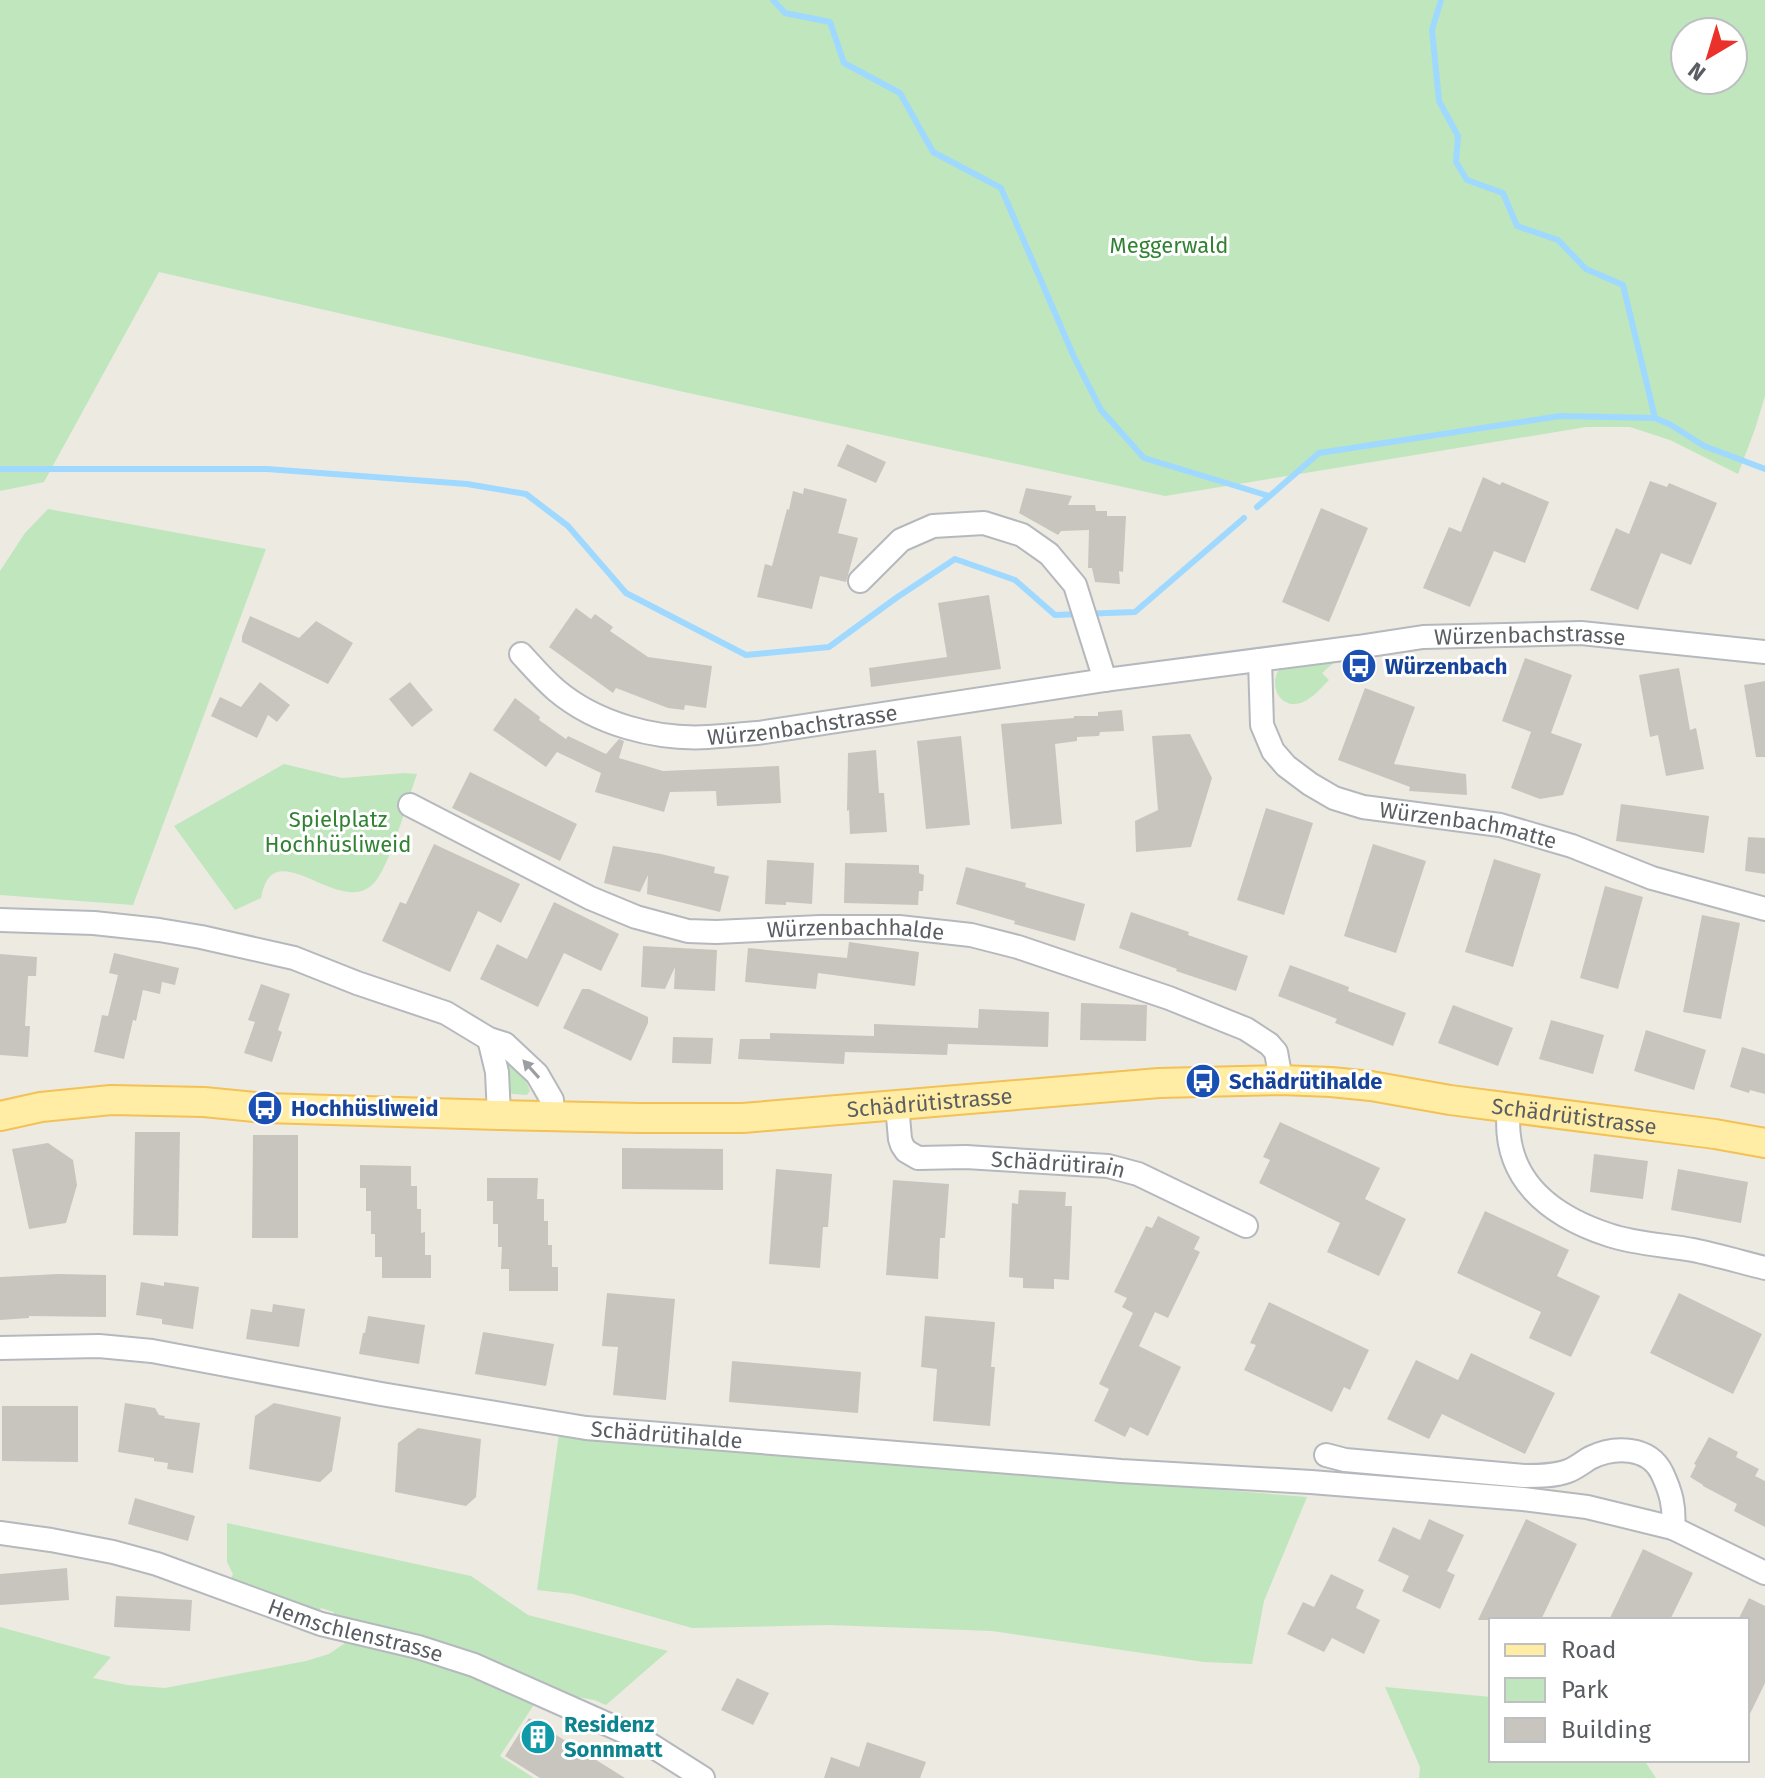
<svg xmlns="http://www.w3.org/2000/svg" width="1765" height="1778" font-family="'Fira Sans',sans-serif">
	<rect width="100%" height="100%" fill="#edeae2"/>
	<path fill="#bfe6bd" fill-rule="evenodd" d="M0 0H1765V396L1755 429 1738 474 1670 440 1630 427H1586L1165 496 684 392 159 272 44 482 0 491ZM1685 32H1733V80H1685Z
		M48 509 266 549 133 905 0 895V571L25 533Z
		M1355 656 1353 661 1345 668 1341 662 1337 660 1322 673 1329 680C1322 687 1313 698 1303 702 1280 712 1265 682 1283 665Z
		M284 764 342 778 404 773 417 774C407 801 391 864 374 883 340 920 273 829 261 898L235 910 174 826Z
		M503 1052 523 1072 530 1091 527 1095 513 1094 508 1091Z
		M559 1434 1307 1497 1264 1601 1252 1664 1204 1662 992 1631 829 1625 692 1628 573 1594 537 1590Z
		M227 1523 471 1576 528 1615 668 1651 606 1705 594 1700 571 1696 463 1651 333 1617 334 1612 321 1608 319 1612 239 1583 231 1579 233 1574 227 1562Z
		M0 1627 111 1657 93 1678 127 1685 165 1688 306 1661 329 1654 351 1639 413 1653 537 1700 500 1756 534 1778H0Z
		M1385 1687 1491 1697V1760H1644L1656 1778H1419L1420 1767Z"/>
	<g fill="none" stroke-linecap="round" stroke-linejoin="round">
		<path stroke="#a0d9ff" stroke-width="6" d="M773 0 785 13 830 22 844 63 900 93 933 152 1001 188 1074 357 1101 410 1144 458 1269 496
			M1441 0 1432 30 1439 101 1458 136 1456 162 1467 180 1503 193 1517 226 1558 240 1586 269 1623 285 1655 418
			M0 469H267L467 484 526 494 568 526 626 593 746 655 829 647 896 598 955 559 1015 580 1055 615 1135 612 1244 518
			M1257 507 1319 453 1560 416 1655 418 1671 425 1704 446 1765 469"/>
	</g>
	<path fill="#c8c5bf" d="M847 444 886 462 876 483 837 466Z
		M1483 477 1500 485 1502 482 1549 502 1525 563 1494 551 1470 607 1423 588 1449 527 1461 532Z
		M1650 481 1667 487 1669 483 1717 503 1691 565 1661 553 1638 610 1590 590 1616 528 1629 534Z
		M804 488 847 499 838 533 858 538 846 582 820 576 812 609 757 597 765 564 772 566 787 509 789 510 793 491 803 494Z
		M1026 488 1072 496 1068 505H1095L1096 511H1107V516H1126L1123 572 1119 571 1120 584 1095 582 1092 568H1088L1089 530 1061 531 1058 535 1019 513Z
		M1321 508 1368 528 1329 622 1282 602Z
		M989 595 1001 669 871 687 869 668 947 657 938 603Z
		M576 608 591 619 595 614 613 627 610 631 648 657 712 666 706 708 685 705 684 710 668 708 616 688 613 693 549 647Z
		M250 616 299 638 316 621 353 643 328 684 242 642V636Z
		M1525 658 1572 675 1551 733 1582 744 1563 795 1540 799 1511 788 1531 732 1502 721Z
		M1679 668 1690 730 1696 728 1704 769 1666 776 1658 735 1650 737 1639 675Z
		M1765 681V757H1756L1744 685Z
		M260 682 290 705 277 722 268 715 257 738 211 716 220 697 241 707Z
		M410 682 433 710 412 727 389 699Z
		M1365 688 1415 707 1394 764 1466 774 1467 795 1409 791 1410 787 1338 760Z
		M515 698 540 717 539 720 566 739 568 736 606 754 619 739 624 741 619 758 663 771 779 766 781 803 717 806 716 791 670 792 664 812 595 792 601 773 557 752 546 767 493 730Z
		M1122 710 1124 731 1100 732 1099 736 1077 737V741L1055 744 1062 824 1011 829 1001 724 1074 718V716H1098V712Z
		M1190 734 1212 778 1191 847 1136 852 1135 821 1158 810 1152 736Z
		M961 736 970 825 926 829 917 741Z
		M876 750 879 793H884L887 832 850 834 849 810 847 811 848 753Z
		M470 772 577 824 560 861 452 808Z
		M1621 804 1709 816 1704 853 1616 841Z
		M1266 808 1313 823 1284 915 1237 900Z
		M1748 837 1765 838V874L1745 871Z
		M434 844 520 884 501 923 478 911 450 972 382 941 400 902 406 904Z
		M1373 844 1426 861 1396 953 1344 936Z
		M613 846 661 854 715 867 714 873 729 876 720 912 647 894 648 875 640 892 604 883Z
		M1494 859 1541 874 1513 967 1465 952Z
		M767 860 814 863 812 904 786 902V905L765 904Z
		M845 863 919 865V873L924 875 923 891H919L918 905 844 903Z
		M966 867 1026 883 1025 887 1085 904 1075 941 1014 924 1015 921 956 904Z
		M1605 886 1643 897 1618 989 1580 978Z
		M554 902 619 934 601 971 564 953 538 1007 480 979 497 944 527 959Z
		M1131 912 1189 932 1188 935 1248 956 1236 991 1176 971 1177 969 1119 948Z
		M1702 915 1740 923 1721 1019 1683 1012Z
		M849 942 919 952 915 986 818 973 816 989 745 982 748 948 847 958Z
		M643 946 717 950 715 991 674 989 675 967 665 989 641 987Z
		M114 953 179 968 175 985 162 982 160 994 143 990 136 1021 133 1020 124 1059 94 1052 102 1015 108 1016 118 975 109 973Z
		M0 954 37 957 36 976H28L25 1026H30L28 1057 0 1055Z
		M1290 965 1349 987 1348 991 1406 1013 1393 1046 1335 1023 1337 1019 1278 996Z
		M261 984 290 994 278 1030 282 1032 272 1062 244 1053 255 1022 248 1020Z
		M582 989H589L648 1017V1023L631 1061 563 1028Z
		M1081 1003 1147 1005 1146 1041 1080 1040Z
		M1453 1005 1513 1028 1498 1066 1438 1043Z
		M979 1009 1049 1012 1048 1047 948 1044 947 1055 845 1052 844 1064 738 1059 740 1039H770V1033L874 1036V1024L978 1028Z
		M1551 1020 1604 1035 1593 1074 1539 1059Z
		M1646 1030 1706 1050 1694 1090 1634 1071Z
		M673 1037 713 1038 711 1064 672 1063Z
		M1742 1047 1765 1054V1094L1750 1090 1749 1093 1730 1087Z
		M1280 1122 1380 1168 1365 1199 1406 1219 1379 1276 1327 1252 1340 1223 1259 1183 1270 1160 1263 1157Z
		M135 1132H180L178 1236 133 1235Z
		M253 1135H298V1238H252Z
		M48 1143 73 1160 77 1185 66 1223 29 1229 12 1149Z
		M622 1148 723 1149V1190L622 1189Z
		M1594 1154 1648 1161 1643 1199 1590 1192Z
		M360 1165 411 1166V1186H417V1209H421V1233L425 1232V1255H431V1278H382V1257H375V1234H371V1211H366V1188H360Z
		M776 1169 832 1174 828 1227H823L820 1268 769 1264Z
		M1678 1169 1748 1182 1741 1223 1671 1210Z
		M487 1178H538L537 1199H544V1221H548V1245H552V1267H558V1291H509V1269H501L502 1247H498V1224H493V1201H487Z
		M893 1180 949 1184 945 1238H940L938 1279 886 1275Z
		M1019 1190 1066 1192 1065 1206H1072L1069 1280 1054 1279V1289L1023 1288V1278L1009 1277 1012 1203 1018 1204Z
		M1485 1211 1569 1250 1557 1276 1600 1296 1571 1357 1529 1338 1541 1312 1457 1273Z
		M1158 1216 1200 1237 1194 1249 1200 1252 1168 1318 1155 1312 1139 1346 1181 1367 1148 1436 1130 1427 1125 1437 1094 1421 1109 1389 1099 1384 1133 1313 1122 1307 1127 1298 1114 1292 1146 1226 1152 1228Z
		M58 1274 106 1275V1317L29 1316V1318L0 1320V1277Z
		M141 1282 164 1286V1282L199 1287 193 1329 162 1324V1319L136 1315Z
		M607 1293 675 1299 666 1400 613 1395 618 1347 602 1346Z
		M1679 1293 1762 1334 1733 1394 1650 1353Z
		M1269 1302 1369 1350 1350 1390 1344 1387 1332 1412 1244 1370 1256 1345 1250 1343Z
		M273 1304 305 1309 299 1347 246 1339 251 1309 272 1312Z
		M368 1316 425 1325 419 1364 359 1354 363 1333H365Z
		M925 1316 995 1322 991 1367H995L990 1426 933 1421 937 1369 921 1367Z
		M483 1332 554 1344 546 1386 475 1374Z
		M1471 1353 1555 1393 1525 1454 1442 1414 1429 1439 1387 1419 1416 1360 1458 1380Z
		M732 1361 861 1372 858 1413 729 1402Z
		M125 1403 155 1408 159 1415 165 1416 164 1418 200 1423 193 1473 167 1469 168 1463 154 1461V1458L118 1452Z
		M274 1403 341 1417 332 1471 320 1482 249 1469 255 1416Z
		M2 1406H78V1462L2 1461Z
		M418 1428 481 1439 476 1497 466 1506 395 1492 398 1443Z
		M1709 1437 1738 1452 1736 1457 1759 1469 1755 1476 1765 1481V1527L1734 1511 1737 1504 1703 1486V1485L1690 1477 1696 1465 1694 1464Z
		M135 1498 195 1516 188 1541 128 1524Z
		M1429 1519 1464 1535 1447 1571 1455 1575 1440 1609 1402 1591 1409 1576 1378 1561 1393 1527 1420 1540Z
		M1526 1519 1577 1544 1541 1620H1478Z
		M1643 1549 1693 1573 1670 1620H1609Z
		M67 1568 69 1600 0 1605V1574Z
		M1331 1574 1364 1590 1356 1608 1380 1620 1364 1654 1332 1638 1324 1652 1287 1634 1303 1602 1314 1607Z
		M116 1596 192 1600 190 1631 114 1627Z
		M1749 1598 1765 1606V1683L1747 1720V1620H1738Z
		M737 1678 769 1693 753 1725 721 1710Z
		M529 1718 625 1778H540L505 1756Z
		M867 1742 926 1762 920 1778H824L831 1757 859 1767Z"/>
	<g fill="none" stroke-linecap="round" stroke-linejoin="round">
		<defs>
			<g id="minor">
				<path d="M860 581 901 540 933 526 984 523 1022 535 1049 554 1075 585 1105 680"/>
				<path id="s1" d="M521 654C532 666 543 679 556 690 596 724 656 740 708 737 725 736 742 734 758 733L1105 680 1358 647 1423 637 1581 633 1765 652"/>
				<path id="s2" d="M1260 660 1262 725 1273 751 1286 766 1310 784 1334 798 1363 807 1500 825 1572 846 1652 878 1765 909"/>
				<path id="s3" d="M410 805 590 898 636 917 688 931 716 932 820 927H899L971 935 1018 947 1169 998 1246 1029 1269 1044 1276 1052 1281 1080"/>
				<path d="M0 920 94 923 159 930 201 937 294 958 357 983 446 1013 489 1039 505 1044 537 1074 552 1100 553 1115"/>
				<path d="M489 1039 497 1072 499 1115"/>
				<path id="s4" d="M897 1105 900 1139 902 1145 906 1151 918 1158 966 1157 1108 1166 1138 1174 1246 1226"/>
				<path d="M1509 1108C1501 1177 1548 1215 1609 1235 1635 1244 1666 1245 1693 1250 1717 1255 1741 1262 1765 1268"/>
				<path id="s5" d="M0 1348 99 1346 152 1351 381 1394 586 1428 1121 1471 1311 1482 1523 1499 1587 1507 1673 1528 1765 1573"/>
				<path d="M1326 1455 1345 1460 1524 1476C1539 1476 1555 1476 1568 1471 1576 1468 1583 1462 1590 1458 1614 1446 1649 1446 1662 1473 1671 1492 1675 1507 1673 1528"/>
				<path id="s6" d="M0 1533 51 1540 113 1552 157 1564 321 1624 418 1647 474 1665 643 1740 703 1778"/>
			</g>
			<g id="major">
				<path id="s7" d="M0 1116 41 1107 111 1100 204 1102 265 1108 499 1115 639 1118H743L1159 1083 1281 1080 1331 1082 1371 1086 1450 1100 1715 1134 1765 1143"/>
			</g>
		</defs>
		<use href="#minor" stroke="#b5b8bd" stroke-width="26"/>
		<use href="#major" stroke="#f3c155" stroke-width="32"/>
		<use href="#minor" stroke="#fff" stroke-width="22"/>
		<use href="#major" stroke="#ffeda5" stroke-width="28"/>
	</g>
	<defs><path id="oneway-solid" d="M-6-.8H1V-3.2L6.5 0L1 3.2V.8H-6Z" transform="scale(2)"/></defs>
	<use fill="#9c9ea1" href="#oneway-solid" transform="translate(531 1069) rotate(-132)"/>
	<defs>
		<symbol id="bus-disc" viewBox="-11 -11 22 22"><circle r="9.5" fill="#1a4fb4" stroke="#fff"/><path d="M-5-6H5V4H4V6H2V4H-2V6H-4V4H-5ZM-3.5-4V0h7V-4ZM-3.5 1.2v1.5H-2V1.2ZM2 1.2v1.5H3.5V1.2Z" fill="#fff"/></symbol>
		<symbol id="building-disc" viewBox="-11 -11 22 22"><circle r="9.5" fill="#0f9aa8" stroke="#fff"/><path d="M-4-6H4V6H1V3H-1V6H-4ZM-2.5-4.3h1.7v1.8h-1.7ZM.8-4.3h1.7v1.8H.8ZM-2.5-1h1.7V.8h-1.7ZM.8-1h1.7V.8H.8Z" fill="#fff"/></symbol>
	</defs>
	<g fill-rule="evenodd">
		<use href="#bus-disc" x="1339" y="646" width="40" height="40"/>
		<use href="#bus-disc" x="1183" y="1061" width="40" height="40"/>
		<use href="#bus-disc" x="245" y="1088" width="40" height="40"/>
		<use href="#building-disc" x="518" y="1717" width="40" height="40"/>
	</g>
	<g text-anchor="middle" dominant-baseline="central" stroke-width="6" stroke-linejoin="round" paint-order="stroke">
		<g font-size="22" fill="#328233" stroke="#fff">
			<text x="1169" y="245">Meggerwald</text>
			<text x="338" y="819">Spielplatz<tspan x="338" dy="25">Hochhüsliweid</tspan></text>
		</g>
		<g font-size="22" fill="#5a5e63" stroke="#fff">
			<text stroke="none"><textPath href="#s1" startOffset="1042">Würzenbachstrasse</textPath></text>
			<text stroke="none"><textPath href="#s1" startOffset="308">Würzenbachstrasse</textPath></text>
			<text stroke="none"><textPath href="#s2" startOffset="308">Würzenbachmatte</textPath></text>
			<text stroke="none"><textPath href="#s3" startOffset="474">Würzenbachhalde</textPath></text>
			<text stroke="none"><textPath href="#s7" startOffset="932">Schädrütistrasse</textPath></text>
			<text stroke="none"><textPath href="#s7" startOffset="1580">Schädrütistrasse</textPath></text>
			<text stroke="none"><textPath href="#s4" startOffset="202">Schädrütirain</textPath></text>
			<text stroke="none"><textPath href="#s5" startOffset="674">Schädrütihalde</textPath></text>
			<text stroke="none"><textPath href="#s6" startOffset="370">Hemschlenstrasse</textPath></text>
		</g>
		<g font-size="22" font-weight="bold" fill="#164399" stroke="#fff" text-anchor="start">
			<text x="1385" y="666">Würzenbach</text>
			<text x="1229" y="1081">Schädrütihalde</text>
			<text x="291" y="1108">Hochhüsliweid</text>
		</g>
		<g font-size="22" font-weight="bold" fill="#0d838f" stroke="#fff" text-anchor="start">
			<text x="564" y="1724">Residenz<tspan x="564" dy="25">Sonnmatt</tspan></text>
		</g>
	</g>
	<rect x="1489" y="1618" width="260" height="144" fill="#ffffff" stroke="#bdbfc1" stroke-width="2"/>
	<rect x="1505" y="1644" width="40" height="12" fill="#ffeda5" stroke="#bdbfc1" stroke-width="2"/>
	<text x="1561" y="1658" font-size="24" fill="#5a5e63">Road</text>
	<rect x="1505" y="1678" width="40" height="24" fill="#bfe6bd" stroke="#bdbfc1" stroke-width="2"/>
	<text x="1561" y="1698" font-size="24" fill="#5a5e63">Park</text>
	<rect x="1505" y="1718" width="40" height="24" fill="#c8c5bf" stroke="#bdbfc1" stroke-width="2"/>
	<text x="1561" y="1738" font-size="24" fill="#5a5e63">Building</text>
	<g transform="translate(1709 56) rotate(218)"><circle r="38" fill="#ffffff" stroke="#bdbfc1" stroke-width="2"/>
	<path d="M0-6L14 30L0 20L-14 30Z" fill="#eb322a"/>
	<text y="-12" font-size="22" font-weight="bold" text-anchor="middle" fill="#5a5e63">N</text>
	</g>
</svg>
